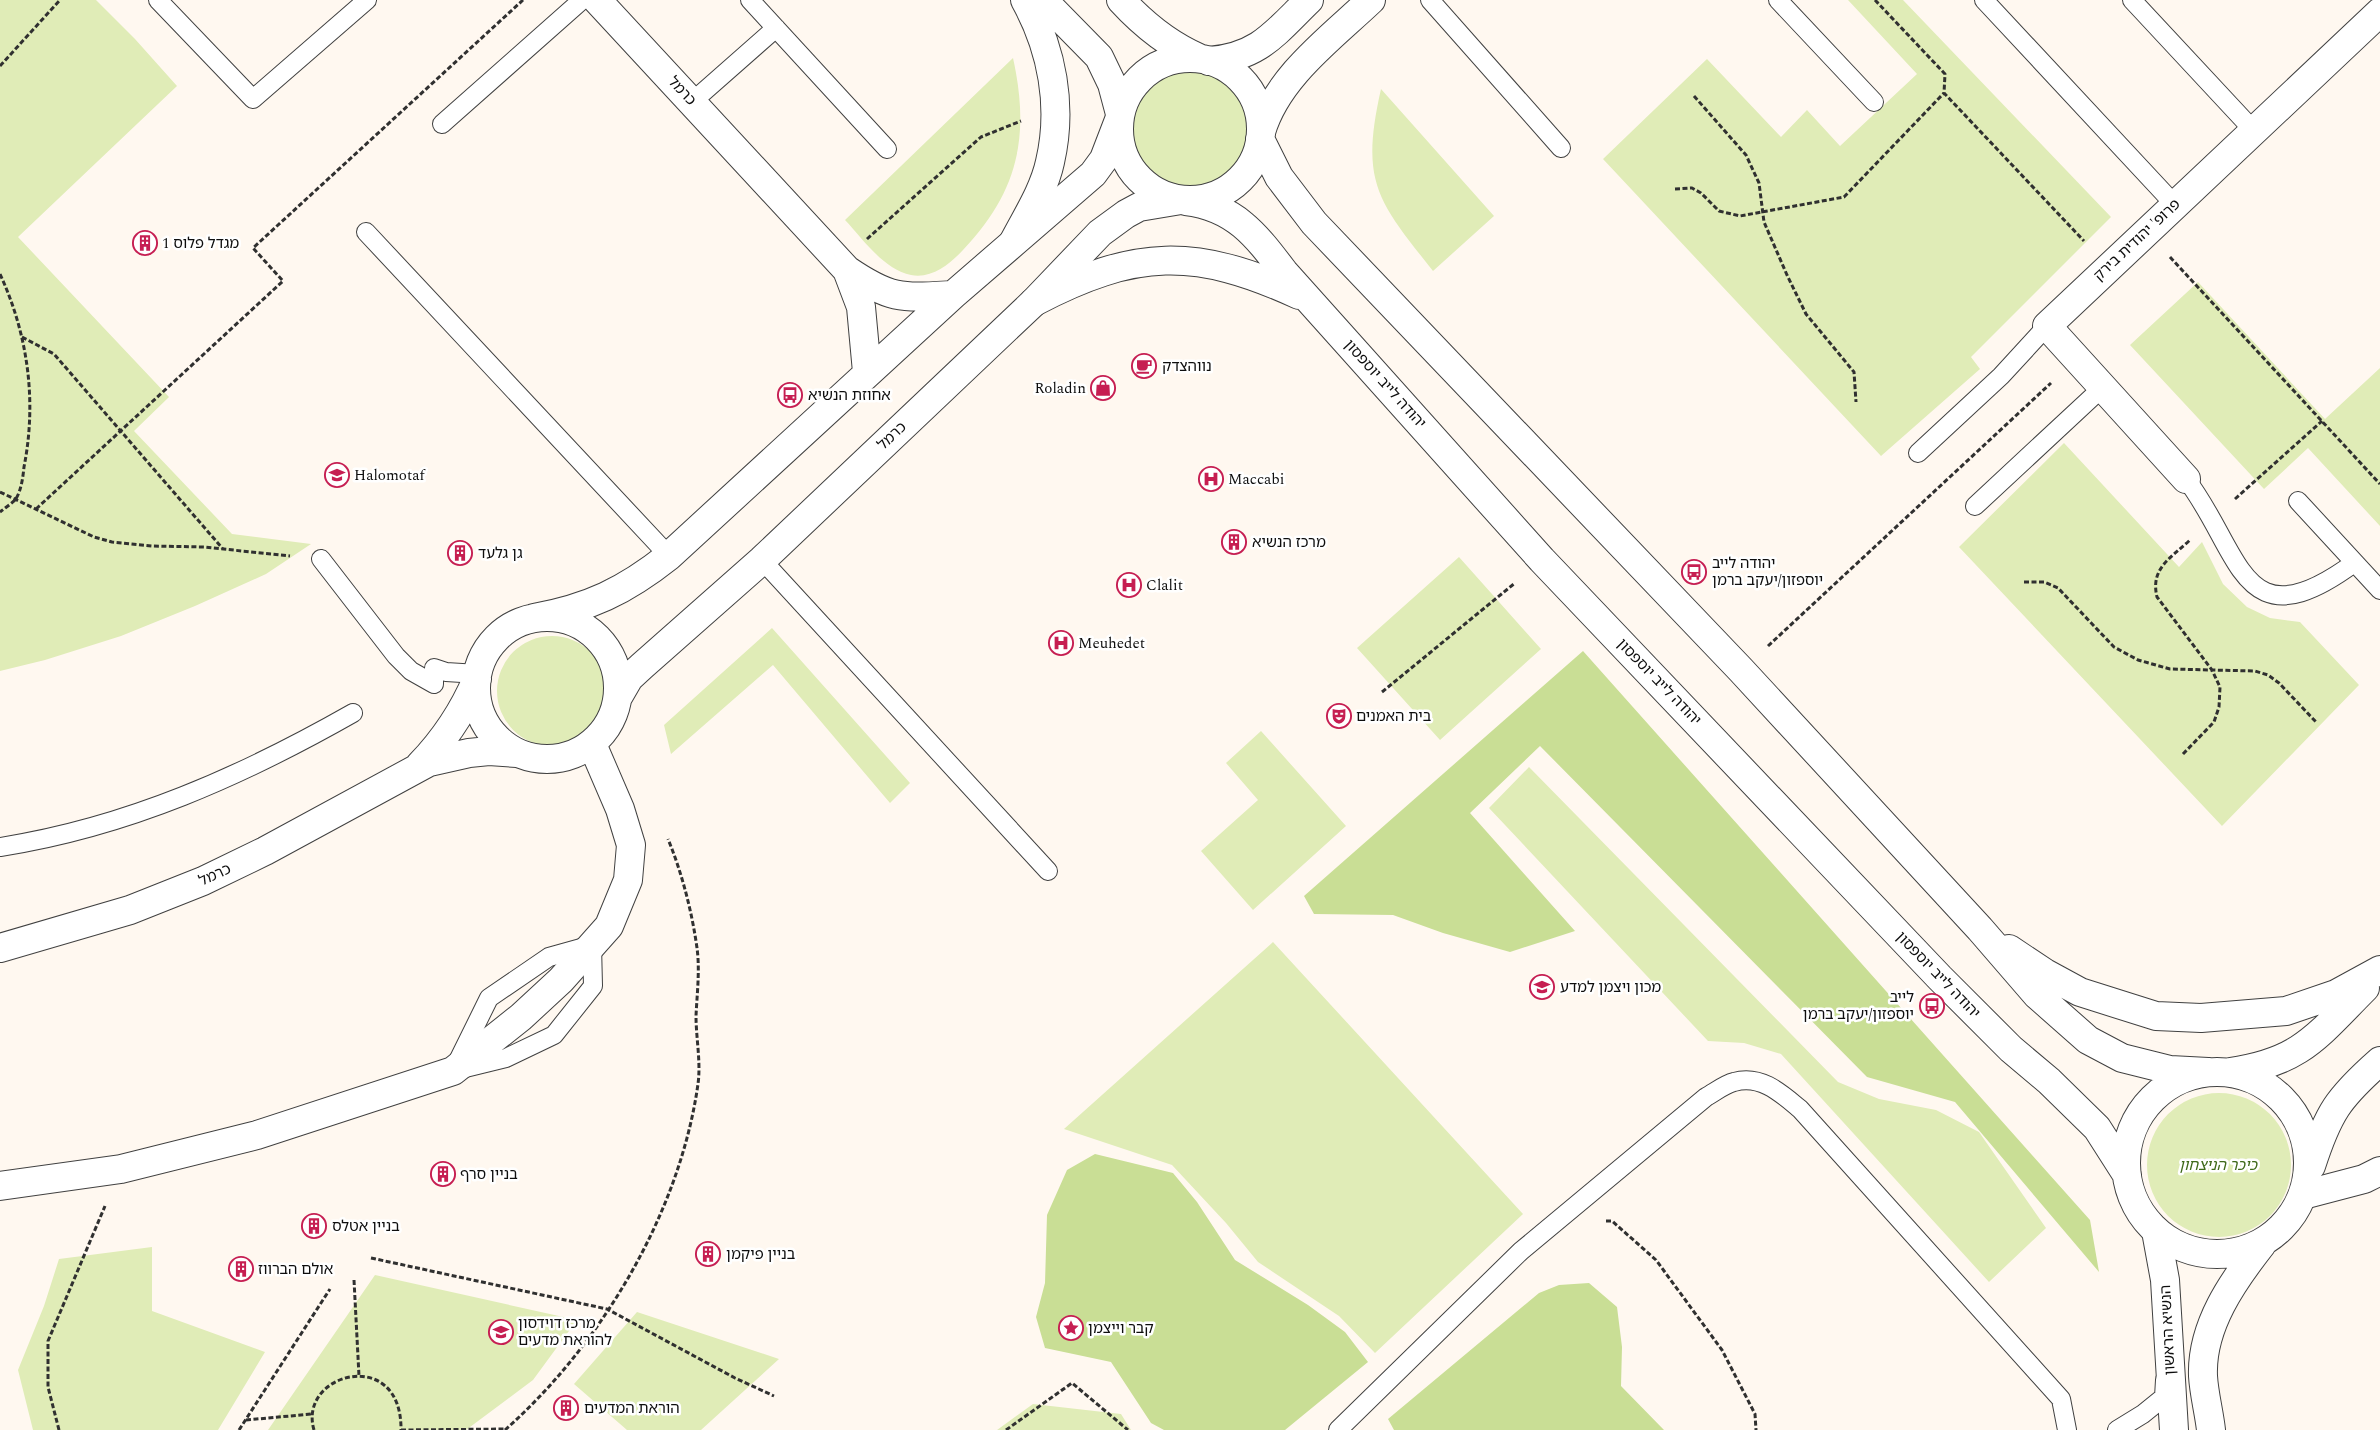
<svg xmlns="http://www.w3.org/2000/svg" width="2380" height="1430" font-family="Spectral,'Noto Sans Hebrew',serif">
<style>
.green{fill:#e0ecb7}
.forest{fill:#c9de95}
.lines{fill:none;stroke-linecap:round;stroke-linejoin:round}
.service-casing{stroke:#414141;stroke-width:20}
.minor-casing{stroke:#414141;stroke-width:30}
.tertiary-casing{stroke:#414141;stroke-width:30}
.path{stroke:#303030;stroke-width:3;stroke-dasharray:5 2.5;stroke-linecap:butt}
.service{stroke:#fff;stroke-width:18}
.minor{stroke:#fff;stroke-width:28}
.tertiary{stroke:#fff;stroke-width:28}
.labels{text-anchor:middle;dominant-baseline:central;stroke-width:5;stroke-linejoin:round;paint-order:stroke}
.street-label{font-size:15px;fill:#0e0e0e;stroke:#fff}
.poi-label{font-size:15px;fill:#0e0e0e;stroke:#fff;text-anchor:start}
.park-label{font-size:15px;font-style:italic;fill:#406a1b;stroke:#fff}
</style>
<rect width="100%" height="100%" fill="#fff8f0"/>
<!-- green -->
<path class="green" d="M0,0H96L135,39L177,86L18,237L169,397L134,431L232,534L311,544L266,574L195,606L121,636L45,660L0,671Z
M1848,0H1903L2111,217L1971,357L1980,369L1881,456L1603,159L1707,59L1781,137L1807,110L1840,146L1917,74Z
M1013,58C1030,135 1019,191 963,250C950,264 932,279 911,275C883,269 863,239 845,220Z
M1125 129a66 66 0 1 1 132 0a66 66 0 1 1-132 0Z
M1381,89L1494,216L1433,271C1377,200 1360,182 1381,89Z
M2198,282L2325,419L2380,368V526L2308,448L2264,489L2130,345Z
M2064,443L2179,567L2202,542L2223,584L2247,607L2270,618L2300,622L2359,685L2222,826L1959,547Z
M1459,557L1541,649L1440,740L1357,648Z
M772,628L910,783L890,803L773,665L671,754L664,725Z
M497 691a55 55 0 1 1 110 0a55 55 0 1 1-110 0Z
M1261,731L1346,826L1253,910L1201,851L1258,800L1226,763Z
M1529,767L1838,1082L1879,1099L1936,1110L1979,1132L2046,1228L1989,1282L1781,1054L1744,1043L1708,1041L1489,808Z
M1273,942L1523,1214L1375,1353L1339,1316L1258,1262L1226,1223L1172,1165L1064,1129Z
M2147 1165a72 72 0 1 1 144 0a72 72 0 1 1-144 0Z
M152,1247V1311L265,1352L218,1430H33L18,1370L44,1306L59,1259Z
M375,1275L577,1320L533,1380L466,1430H268Z
M637,1312L779,1359L701,1430H627L574,1384Z
M1033,1404L1121,1414L1131,1430H997Z"/>
<!-- forest -->
<path class="forest" d="M1583,651L2090,1220L2099,1272L1955,1102L1867,1077L1540,746L1470,813L1575,931L1510,952L1443,933L1393,915L1314,914L1304,896Z
M1095,1154L1173,1173L1197,1202L1235,1260L1308,1305L1345,1332L1368,1362L1285,1430H1164L1151,1423L1111,1362L1045,1348L1036,1317L1045,1283L1047,1215L1067,1170Z
M1589,1283L1617,1307L1622,1347L1621,1386L1664,1430H1394L1388,1419L1539,1293L1559,1285Z"/>
<g class="lines">
<defs>
<path id="service" d="M158,0L253,99L367,0
M750,0L887,149
M1430,0L1561,148
M1778,0L1874,102
M1984,0L2175,205
M2132,0L2254,131
M692,102L776,28
M442,124L582,0
M366,232L669,556
M1918,453L2001,376L2047,326
M2186,479C2242,552 2241,646 2354,563
M2298,501L2380,590
M1975,506L2103,387
M321,559L396,656L411,671L434,684V668L446,672L478,674
M762,560L1048,871
M0,847C128,827 242,776 353,713
M592,945L593,986L554,1035L506,1058L453,1071L489,998L549,957Z
M1338,1430L1521,1251L1706,1097C1715,1092 1725,1084 1734,1082C1761,1074 1782,1094 1800,1109L2061,1399L2067,1430
M2117,1430L2143,1414L2164,1397L2165,1380"/>
<path id="minor" d="M597,0L847,270L861,307L867,372
M1209,61C1259,57 1275,33 1309,0
M1261,132C1277,77 1331,38 1371,0
M847,270C891,300 902,298 953,295
M2186,479L2047,326L2380,12
M476 688a71 71 0 1 1 142 0a71 71 0 1 1-142 0Z
M534,618C589,608 625,591 669,556L953,295L1093,174L1104,159L1119,120
M618,697L629,678L642,666L762,560L1034,302L1100,233L1126,214L1139,207L1181,200
M420,765C445,739 463,712 477,679
M0,948L130,910L203,881L265,851L429,762L469,753L489,751L517,753
M0,1186L121,1169L257,1135L453,1071L521,1017L561,980L609,926L628,880L631,845L620,809L592,744
M2303,1195L2364,1179L2380,1171"/>
<path id="tertiary" d="M1043,0L1099,57L1112,84L1120,114
M1121,0C1143,24 1169,45 1199,58
M1119 129a71 71 0 1 1 142 0a71 71 0 1 1-142 0Z
M1260,139L1279,177L1314,223L1741,670L1980,929L2037,995L2088,1040L2122,1058L2170,1070L2208,1072
M1186,201C1235,207 1256,235 1284,272L1542,560L1940,978L2011,1049L2049,1081L2097,1128L2127,1175
M1014,241C1027,216 1044,190 1050,162C1063,106 1052,49 1025,0
M1034,302C1135,249 1195,247 1299,295
M2009,949L2045,973L2080,992L2156,1016L2201,1018L2286,1011L2336,994L2380,970
M2126 1163a91 91 0 1 1 182 0a91 91 0 1 1-182 0Z
M2230,1072C2301,1062 2317,1036 2365,988
M2311,1166C2328,1113 2338,1098 2380,1061
M2156,1231L2165,1280L2174,1430
M2211,1430C2209,1412 2204,1394 2203,1376C2201,1326 2233,1281 2262,1244"/>
</defs>
<!-- service casing -->
<use href="#service" class="service-casing"/>
<!-- minor casing -->
<use href="#minor" class="minor-casing"/>
<!-- tertiary casing -->
<use href="#tertiary" class="tertiary-casing"/>
<!-- path -->
<path class="path" d="M1875,0L1945,74L1944,93L2084,241
M0,66L60,0
M1694,96L1746,155L1759,183L1764,222L1787,275L1806,314L1854,372L1856,402
M1675,189L1692,188L1701,193L1719,211L1740,216L1844,197L1944,93
M867,239L981,137L1021,121
M2170,257L2380,484
M0,274C28,335 37,401 24,467C23,477 21,492 15,500C11,504 5,508 0,512
M22,337L54,354L223,549
M0,492L94,537L112,542L152,546L204,547L290,556
M2235,499L2322,421
M36,509L283,281L253,248L523,0
M2024,582H2044L2058,588L2114,647L2138,660L2170,669L2255,671L2268,675L2279,683L2317,723
M1768,646L2051,383
M1382,692L1515,583
M2183,754L2214,722L2219,707L2220,687L2212,670L2157,597C2150,568 2171,558 2190,540
M1606,1221H1612L1656,1260L1722,1350L1755,1414L1756,1430
M371,1258L607,1309L735,1378L774,1396
M354,1280L359,1376
M246,1420L312,1414
M59,1430L48,1387V1341L105,1206
M239,1430L330,1289
M314,1430C297,1373 402,1345 401,1430
M401,1430L506,1429
M505,1430C602,1344 680,1212 698,1084C701,1062 696,1038 696,1016C697,994 700,970 697,948C692,912 682,873 668,839
M1006,1430L1072,1383L1128,1430"/>
<!-- service -->
<use href="#service" class="service"/>
<!-- minor -->
<use href="#minor" class="minor"/>
<!-- tertiary -->
<use href="#tertiary" class="tertiary"/>
</g>
<!-- icons -->
<defs>
<symbol id="building-ring" viewBox="-11 -11 22 22"><circle r="9.5" fill="#fff" stroke="#c61e52" stroke-width="1.5"/><path d="M-4-6H4V6H1V3H-1V6H-4ZM-2.5-4.3h1.7v1.8h-1.7ZM.8-4.3h1.7v1.8H.8ZM-2.5-1h1.7V.8h-1.7ZM.8-1h1.7V.8H.8Z" fill="#c61e52"/></symbol>
<symbol id="cafe-ring" viewBox="-11 -11 22 22"><circle r="9.5" fill="#fff" stroke="#c61e52" stroke-width="1.5"/><path d="M-5.5-4.5H6V0H3Q3 3.5 0 3.5H-2.5Q-5.5 3.5-5.5 0ZM3-3.2v2h1.7v-2ZM-6 4.5H4V6H-6Z" fill="#c61e52"/></symbol>
<symbol id="shop-ring" viewBox="-11 -11 22 22"><circle r="9.5" fill="#fff" stroke="#c61e52" stroke-width="1.5"/><path d="M-5-2.5h2.3a2.7 3.5 0 0 1 5.4 0H5L5.5 6h-11ZM-1.5-2.5h3a1.5 2.3 0 0 0-3 0Z" fill="#c61e52"/></symbol>
<symbol id="bus-ring" viewBox="-11 -11 22 22"><circle r="9.5" fill="#fff" stroke="#c61e52" stroke-width="1.5"/><path d="M-5-6H5V4H4V6H2V4H-2V6H-4V4H-5ZM-3.5-4V0h7V-4ZM-3.5 1.2v1.5H-2V1.2ZM2 1.2v1.5H3.5V1.2Z" fill="#c61e52"/></symbol>
<symbol id="school-ring" viewBox="-11 -11 22 22"><circle r="9.5" fill="#fff" stroke="#c61e52" stroke-width="1.5"/><path d="M0-5L7-2L0 1L-7-2ZM-4 1L0 2.5L4 1V4Q0 6-4 4Z" fill="#c61e52"/></symbol>
<symbol id="hospital-ring" viewBox="-11 -11 22 22"><circle r="9.5" fill="#fff" stroke="#c61e52" stroke-width="1.5"/><path d="M-5-5h3v3.5h4V-5h3V5h-3V1.5h-4V5h-3Z" fill="#c61e52"/></symbol>
<symbol id="theatre-ring" viewBox="-11 -11 22 22"><circle r="9.5" fill="#fff" stroke="#c61e52" stroke-width="1.5"/><path d="M-5-5.5Q0-4 5-5.5V0Q5 5 0 6Q-5 5-5 0ZM-3.3-2.5H-1v1.5H-3.3ZM1-2.5H3.3v1.5H1ZM-2.8 1Q0 5.5 2.8 1Z" fill="#c61e52"/></symbol>
<symbol id="university-ring" viewBox="-11 -11 22 22"><circle r="9.5" fill="#fff" stroke="#c61e52" stroke-width="1.5"/><path d="M0-5L7-2L0 1L-7-2ZM-4 1L0 2.5L4 1V4Q0 6-4 4Z" fill="#c61e52"/></symbol>
<symbol id="sight-ring" viewBox="-11 -11 22 22"><circle r="9.5" fill="#fff" stroke="#c61e52" stroke-width="1.5"/><path d="M0-6L1.8-2.2L6-1.7L2.9 1.2L3.7 5.4L0 3.3L-3.7 5.4L-2.9 1.2L-6-1.7L-1.8-2.2Z" fill="#c61e52"/></symbol>
</defs>
<g fill-rule="evenodd">
<use href="#building-ring" x="131" y="229" width="28" height="28"/>
<use href="#cafe-ring" x="1130" y="352" width="28" height="28"/>
<use href="#shop-ring" x="1089" y="374" width="28" height="28"/>
<use href="#bus-ring" x="776" y="381" width="28" height="28"/>
<use href="#school-ring" x="323" y="461" width="28" height="28"/>
<use href="#hospital-ring" x="1197" y="465" width="28" height="28"/>
<use href="#building-ring" x="1220" y="528" width="28" height="28"/>
<use href="#building-ring" x="446" y="539" width="28" height="28"/>
<use href="#bus-ring" x="1680" y="558" width="28" height="28"/>
<use href="#hospital-ring" x="1115" y="571" width="28" height="28"/>
<use href="#hospital-ring" x="1047" y="629" width="28" height="28"/>
<use href="#theatre-ring" x="1325" y="702" width="28" height="28"/>
<use href="#university-ring" x="1528" y="973" width="28" height="28"/>
<use href="#bus-ring" x="1918" y="992" width="28" height="28"/>
<use href="#building-ring" x="429" y="1160" width="28" height="28"/>
<use href="#building-ring" x="300" y="1212" width="28" height="28"/>
<use href="#building-ring" x="694" y="1240" width="28" height="28"/>
<use href="#building-ring" x="227" y="1255" width="28" height="28"/>
<use href="#sight-ring" x="1057" y="1314" width="28" height="28"/>
<use href="#school-ring" x="487" y="1318" width="28" height="28"/>
<use href="#building-ring" x="552" y="1394" width="28" height="28"/>
</g>
<g class="labels">
<!-- street labels -->
<g class="street-label">
<text transform="translate(682 91) rotate(47)">כרמל</text>
<text transform="translate(2137 240) rotate(-43)">פרופ' יהודית בירק</text>
<text transform="translate(1385 384) rotate(48)">יהודה לייב יוספסון</text>
<text transform="translate(892 436) rotate(-43)">כרמל</text>
<text transform="translate(1659 682) rotate(46)">יהודה לייב יוספסון</text>
<text transform="translate(215 875) rotate(-25)">כרמל</text>
<text transform="translate(1938 975) rotate(46)">יהודה לייב יוספסון</text>
<text transform="translate(2168 1330) rotate(-93)">הנשיא הראשון</text>
</g>
<!-- poi labels -->
<g class="poi-label">
<text x="162" y="243">מגדל פלוס 1</text>
<text x="1162" y="366">נווהצדק</text>
<text x="1086" y="388" text-anchor="end">Roladin</text>
<text x="808" y="395">אחוזת הנשיא</text>
<text x="354" y="475">Halomotaf</text>
<text x="1228" y="479">Maccabi</text>
<text x="1252" y="542">מרכז הנשיא</text>
<text x="478" y="553">גן גלעד</text>
<text x="1712" y="563">יהודה לייב<tspan x="1712" dy="17">יוספזון/יעקב ברמן</tspan></text>
<text x="1146" y="585">Clalit</text>
<text x="1078" y="643">Meuhedet</text>
<text x="1356" y="716">בית האמנים</text>
<text x="1560" y="987">מכון ויצמן למדע</text>
<text x="1914" y="997" text-anchor="end">לייב<tspan x="1914" dy="17">יוספזון/יעקב ברמן</tspan></text>
<text x="460" y="1174">בניין סרף</text>
<text x="332" y="1226">בניין אטלס</text>
<text x="726" y="1254">בניין פיקמן</text>
<text x="258" y="1269">אולם הברווז</text>
<text x="518" y="1323">מרכז דוידסון<tspan x="518" dy="17">להוראת מדעים</tspan></text>
<text x="1088" y="1328">קבר וייצמן</text>
<text x="584" y="1408">הוראת המדעים</text>
</g>
<!-- park labels -->
<g class="park-label">
<text x="2218" y="1165">כיכר הניצחון</text>
</g>
</g>
</svg>
